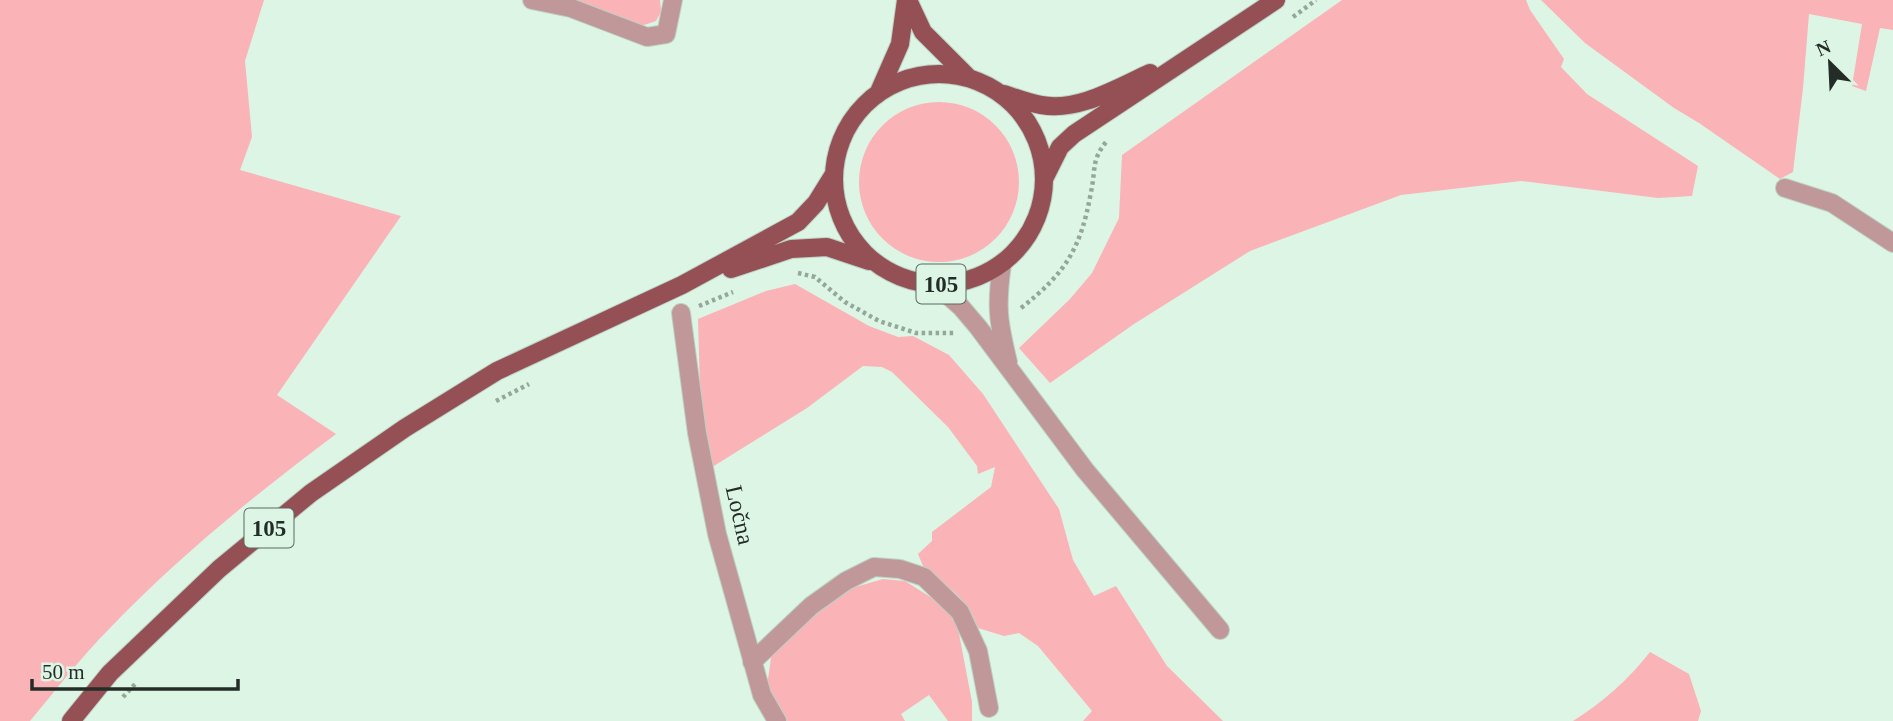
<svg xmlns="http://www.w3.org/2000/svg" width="1893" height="721" font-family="'Times New Roman',serif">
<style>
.green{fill:#fab3b6}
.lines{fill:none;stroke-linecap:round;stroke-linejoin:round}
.minor-casing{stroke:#bcd1c3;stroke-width:20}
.major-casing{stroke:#bcd1c3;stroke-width:20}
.path{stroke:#95a79b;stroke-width:4.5;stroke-dasharray:3.5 3.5;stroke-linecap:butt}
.minor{stroke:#c09899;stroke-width:18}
.major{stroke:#945055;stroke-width:18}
.labels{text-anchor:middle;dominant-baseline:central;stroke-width:7;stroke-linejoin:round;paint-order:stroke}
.shield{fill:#ddf5e5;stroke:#5b6860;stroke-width:2}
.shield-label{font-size:23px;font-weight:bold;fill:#232c27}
.street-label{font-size:24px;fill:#232c27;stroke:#ddf5e5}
</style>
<rect width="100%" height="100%" fill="#ddf5e5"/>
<!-- green -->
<path class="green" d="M0,0H264L245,61L252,137L240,170L401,216L277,395L336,434C256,494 179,556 110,628C81,657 56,690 30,721H0Z
M569,0H660L661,12L656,21L638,27Z
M1342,0H1526L1530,10L1564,59L1561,67L1587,94L1698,166L1692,196L1658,198L1521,181L1401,195L1250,251L1134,324L1050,383L1019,348L1070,299L1092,273L1119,218L1122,155Z
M1541,0H1893V30L1880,28L1866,91L1852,86L1862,24L1809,14L1803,88L1793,172L1780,179L1699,123L1674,108L1585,43Z
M859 182a80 80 0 1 1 160 0a80 80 0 1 1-160 0Z
M795,284L869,326L898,337L913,336L949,355L983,394L1059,509L1073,560L1094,596L1116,586L1167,666L1223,721H1083L1092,711L1038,646L1019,633L1004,636L978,628C969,603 949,584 926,573L918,554L932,541V532L991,487L995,467L978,474L977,466L948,427L892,372L882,367L863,366L807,408L709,469L701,424L698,319L766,291Z
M883,579L905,581L943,605L956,618L972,702V721H948L929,695L901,714L905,721H785L767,686L772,651L824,605L852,588Z
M1650,652L1689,674L1701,711L1698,721H1573C1603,702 1628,680 1650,652Z"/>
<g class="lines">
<defs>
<path id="minor" d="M532,0L571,8L647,37L666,34L673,0
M1785,188L1832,203L1893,243
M1002,264C996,306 998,321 1008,362
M936,285L961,307L978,327L1085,470L1220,630
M681,313L697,433L717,534L762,695L777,721
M752,662L811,606L846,581L874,567L900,569L924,577L960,612L978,651L989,708"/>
<path id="major" d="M908,0L923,32L969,78
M834 179a105 105 0 1 1 210 0a105 105 0 1 1-210 0Z
M878,94L900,44L906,0
M1004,94C1016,98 1029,103 1041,105C1078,112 1117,88 1150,73
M1045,177L1060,147L1074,134L1276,0
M731,269L791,249L827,247L869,261
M71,721L110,673L219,569L311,493L405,428L497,371L682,285L798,222L816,203L834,174"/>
</defs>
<!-- minor casing -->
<use href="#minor" class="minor-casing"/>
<!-- major casing -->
<use href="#major" class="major-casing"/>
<!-- path -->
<path class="path" d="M1293,17L1316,0
M798,273L815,277L845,302L879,321L916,333H955
M699,306L733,292
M1021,308C1066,273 1081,248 1091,192C1096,169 1091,161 1106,142
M496,401L529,384
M123,697L136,683"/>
<!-- minor -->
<use href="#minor" class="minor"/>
<!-- major -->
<use href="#major" class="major"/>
</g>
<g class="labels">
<!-- shield labels -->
<g class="shield">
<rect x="916.5" y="264.5" width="49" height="39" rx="5"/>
<rect x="244.5" y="508.5" width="49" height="39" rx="5"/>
</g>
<g class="shield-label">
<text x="941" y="284">105</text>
<text x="269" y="528">105</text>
</g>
<!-- street labels -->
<g class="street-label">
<text transform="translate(740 515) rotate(77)">Ločna</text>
</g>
</g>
<!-- north arrow -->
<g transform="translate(1830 63) rotate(336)" stroke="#ddf5e5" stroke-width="5" paint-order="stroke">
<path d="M0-5L12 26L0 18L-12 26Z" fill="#232c27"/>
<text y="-10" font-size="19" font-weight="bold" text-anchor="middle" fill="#232c27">N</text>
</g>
<!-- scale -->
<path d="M32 679v10h206v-10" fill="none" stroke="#232c27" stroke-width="3.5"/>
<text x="42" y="679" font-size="21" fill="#232c27" stroke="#ddf5e5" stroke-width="5" paint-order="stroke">50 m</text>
</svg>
